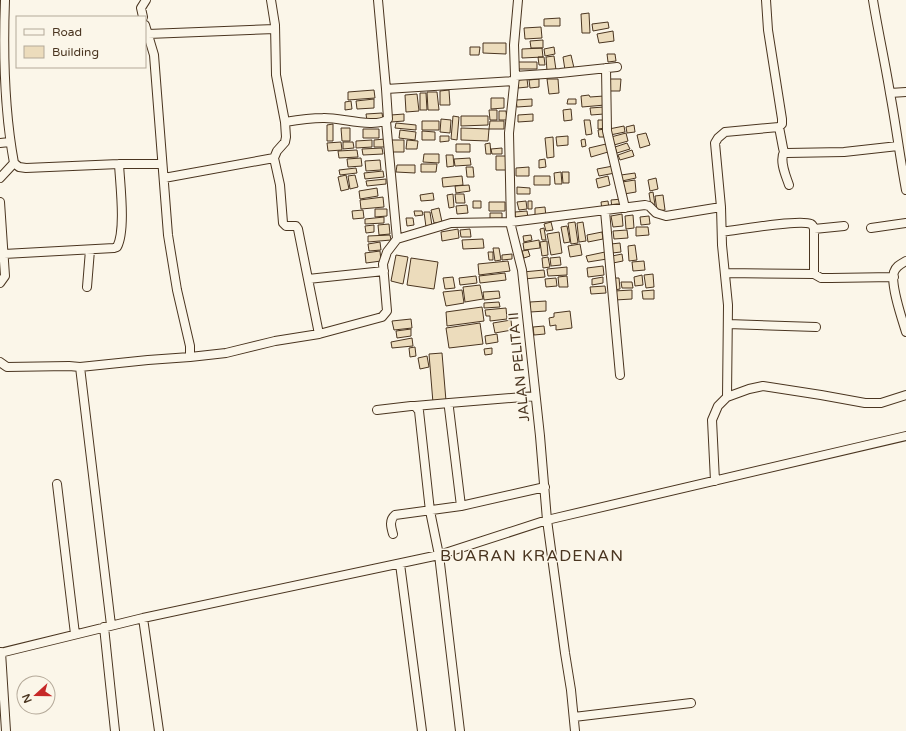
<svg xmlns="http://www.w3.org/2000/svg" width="906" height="731" font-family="'Varela Round',sans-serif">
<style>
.building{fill:#ecdcbc;stroke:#4a3520}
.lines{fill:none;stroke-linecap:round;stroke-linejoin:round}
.minor-casing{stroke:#4a3520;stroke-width:10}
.minor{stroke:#fbf6e9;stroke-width:8}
.labels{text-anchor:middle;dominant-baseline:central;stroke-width:3;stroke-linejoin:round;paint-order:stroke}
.street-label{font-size:14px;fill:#4a3520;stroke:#fbf6e9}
.quarter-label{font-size:16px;letter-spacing:1px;fill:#4a3520;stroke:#fbf6e9}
</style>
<rect width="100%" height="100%" fill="#fbf6e9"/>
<!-- building -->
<path class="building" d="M589,13L590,33H582L581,14Z
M560,18V26H544V19Z
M608,22L609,28L593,31L592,24Z
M541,27L542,38L525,39L524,28Z
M613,31L614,41L599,43L597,34Z
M543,40V48H531L530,41Z
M483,43H506V54L483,53Z
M470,47H480L479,55H470Z
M554,47L555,54L545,56L544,49Z
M542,48L543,57L522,58V49Z
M607,54H615L616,61L608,62Z
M571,55L574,68L565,70L563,57Z
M554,56L556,70L547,71L546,57Z
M538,57H544L545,65H539Z
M517,62H537V69H518Z
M527,79L528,87L518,88V80Z
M539,79V87L530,88L529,80Z
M547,79H558L559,93L549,94Z
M610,79H621L620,91H609Z
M374,90L375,98L348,100V92Z
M449,90L450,105H440V91Z
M427,92H437L439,110H428Z
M420,93H426L427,110H420Z
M417,94L419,111L406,112L405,95Z
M589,95L590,97L604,96L605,105L582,107L581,96Z
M491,98H504V108L491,109Z
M374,99V108L357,109L356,101Z
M532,99V106L517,107L516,100Z
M568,99H576V104H567Z
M351,101L352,109L345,110V102Z
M604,107V114L591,115L590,108Z
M571,109L572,120L564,121L563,110Z
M489,110H497V120H490Z
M499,111H506L507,120H499Z
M382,113L383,119L367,121L366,114Z
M404,114V121L391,122V115Z
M533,114V121L518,122V115Z
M453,116L459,117L457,140L451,139Z
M461,116H488V125L461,126Z
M441,119L451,120L450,133L440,132Z
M584,120H590L592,134L586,135Z
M598,120H605V128L598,129Z
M422,121H439V130H422Z
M490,121H504V129H489Z
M396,123L416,125V130L395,128Z
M333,124V141H327V125Z
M634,125L635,132L627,133L626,127Z
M624,126L625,132L610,135L609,129Z
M341,128H350V141H342Z
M461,128L489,129L488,141L461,140Z
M363,129H379V138H363Z
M605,129L606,137H599L598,130Z
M400,130L416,132L415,140L399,138Z
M422,131L435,132V140H422Z
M626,133L628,141L614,145L611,137Z
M646,133L650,145L640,148L637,135Z
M440,136H449V141L440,142Z
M568,136V145L557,146L556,137Z
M553,137L554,157L547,158L545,138Z
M385,139V147H374V140Z
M585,139L586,146L582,147L581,140Z
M372,140V147L356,148V141Z
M391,140H404V152H392Z
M407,140L418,141L417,149H406Z
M341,142L342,150L328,151L327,143Z
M343,142H353L354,148L343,149Z
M490,143L491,154H486L485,144Z
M627,143L630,149L617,153L615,147Z
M456,144H470V152H456Z
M606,144L608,152L591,157L589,148Z
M382,148L383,154L363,155L362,149Z
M502,148V154H492L491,149Z
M357,150L358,157L339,158L338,151Z
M632,150L634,156L620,160L618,155Z
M424,154H439V163L423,162Z
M446,155H453L454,166L447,167Z
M496,156H508V170H496Z
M361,158L362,166L348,167L347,159Z
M470,158L471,165L455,166L454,159Z
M545,159L546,167L539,168V160Z
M380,160L381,170L366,171L365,161Z
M421,164H437L436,172H421Z
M397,165H415V173L396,172Z
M613,166L615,173L599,176L597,169Z
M466,167H473L474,177H467Z
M529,167V176H516V168Z
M356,168L357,173L340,175L339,170Z
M383,171L384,177L365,179L364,173Z
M561,172L562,184H555L554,173Z
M562,172H569V183H563Z
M635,173L636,178L622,181L621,175Z
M346,175L349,189L341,191L338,177Z
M355,175L358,187L350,189L348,176Z
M462,176L463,185L443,187L442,178Z
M534,176H550V185H534Z
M608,176L610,185L598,188L596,179Z
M656,178L658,189L650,191L648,180Z
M386,179V184L367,186L366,181Z
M635,180L636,192L624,194L622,182Z
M469,185L470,191L456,193L455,186Z
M517,187L530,188V194H517Z
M377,188L378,196L360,199L359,191Z
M653,192L655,205L651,206L649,193Z
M433,193L434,200L421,201L420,195Z
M453,194L454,207L449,208L447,195Z
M455,194H464L465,203H456Z
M663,195L665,210L657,211L655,196Z
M383,197L384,207L361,209L360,200Z
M622,199L623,207L612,208L611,200Z
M473,201H481V208H473Z
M526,201L527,209L519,210L517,202Z
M528,201H532V209H528Z
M608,201L609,209L602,210L601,202Z
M489,202H505V211H489Z
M467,205L468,213L457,214L456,206Z
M545,207L546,217H535V208Z
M439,208L442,222L434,223L431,210Z
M375,209H387V216L375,217Z
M363,210L364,218L353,219L352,211Z
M414,211H422L423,215L415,216Z
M527,211L528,218L515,219V212Z
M424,212H430L432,226L426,227Z
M490,213H502V221H490Z
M622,214L623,226L613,227L611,216Z
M633,215L634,228L626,229L625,216Z
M649,216L650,224L641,225L640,217Z
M384,217V223L365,224V219Z
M406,218H413L414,225L407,226Z
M551,222L553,230L546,231L544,224Z
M575,222L578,243L571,244L568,223Z
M583,222L586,241L579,242L577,223Z
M389,224L390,234L379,235L378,225Z
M374,225V232L366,233L365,226Z
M567,226L570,242L564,243L561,227Z
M636,227H648L649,235L636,236Z
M544,228L546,240H542L540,229Z
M458,229L459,238L442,241L441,232Z
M470,229L471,237H461L460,230Z
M627,230L628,238L614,239L613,231Z
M559,232L562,253L551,255L547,234Z
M602,232L603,239L588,242L587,235Z
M390,235L391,240L368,242V236Z
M531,235L532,240L524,242L523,236Z
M483,239L484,248L463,249L462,240Z
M539,240L540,248L524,250L523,243Z
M547,241L548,255L542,256L540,242Z
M380,242L381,250L369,251L368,244Z
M620,243L621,252L612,253L611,244Z
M580,244L582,255L570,257L568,246Z
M635,245L637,260L629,261L628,246Z
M493,248H499L501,260L495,261Z
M528,250L530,256L524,258L522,251Z
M380,251L381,261L366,263L365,253Z
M488,252H493V260H489Z
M605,252L607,259L588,262L586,256Z
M512,254V259L502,260V255Z
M622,254L623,261L613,263L612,256Z
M396,255L408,257L403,284L391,281Z
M548,257L550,267L543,268L542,258Z
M560,257L561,265L551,266L550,258Z
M411,258L438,262L434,289L407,285Z
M508,261L510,271L479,275L478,264Z
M644,261L645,270L633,271L632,262Z
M603,266L604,275L588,277L587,268Z
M567,267V275L548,276L547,269Z
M544,270L545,277L524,279L523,272Z
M505,273L506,280L480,283L479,276Z
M653,274L654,287L646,288L644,275Z
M642,275L643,285L635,286L634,277Z
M476,276L477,283L460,285L459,278Z
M567,276L568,287H559L558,277Z
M453,277L455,288L445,289L443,278Z
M603,277V283L592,285V279Z
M556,278L557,286L546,287L545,279Z
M613,278H619L620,289L614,290Z
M621,282H632L633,288H622Z
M480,285L483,299L465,302L463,287Z
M605,286L606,293L591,294L590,287Z
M462,290L464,303L446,306L443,292Z
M632,290V299L615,300L614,291Z
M654,290V299H643L642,291Z
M499,291L500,298L484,300L483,292Z
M546,301V311L530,312V302Z
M499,302L500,307L484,308V303Z
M482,307L484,321L447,326L446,312Z
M506,308L507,319L490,321V316H486L485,310Z
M570,311L572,328L556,330V325L550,326L549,318L554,317V313Z
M411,319L412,328L394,330L392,321Z
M511,320L512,330L495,333L493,323Z
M480,323L483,344L449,348L446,328Z
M544,326L545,334L534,335L533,327Z
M411,329V336L397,338L396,331Z
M497,334L498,342L486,344L485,336Z
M412,338L413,346L392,348L391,342Z
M415,347L416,356L410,357L409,348Z
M492,348V354L485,355L484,349Z
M442,353L446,401L433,403L429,354Z
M427,356L429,367L420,369L418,358Z"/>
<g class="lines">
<defs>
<path id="minor" d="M378,0L386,89L514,81
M518,0L514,45L515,76L509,133L511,226L522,270L540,436L547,520L565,653L571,690L575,731
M873,0C878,31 885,62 890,93C896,125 900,158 906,190
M143,17L141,8L146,0
M145,25L154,55L168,235L177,290L190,346V357L226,353L275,341L319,334L382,317L387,311L383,264L387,252L397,239L451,223L511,222L645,205L649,206L656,213L666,216L721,207L715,143L718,138L725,132L779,127L782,124V119L768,30L766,0
M148,34L275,29
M606,68L607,131L625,208
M515,76L560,73L617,67
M890,93L906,92
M386,121L397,239
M285,122C297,120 310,118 323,118C339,117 376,129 388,119L386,89
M779,127L783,148L784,152L787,153L844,152L898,146
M0,143L10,142
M784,152C779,161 786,176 789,185
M274,158L280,185L283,223L286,226H296L298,229L319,334
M14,163L19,167L26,168L119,164H162
M0,178L14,163C4,109 3,54 5,0
M164,178L274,158L277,151L285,142L286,137L285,122L276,75L275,25L271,0
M0,202L5,276L0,283
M721,207L722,245L728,305L727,397
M605,211L620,375
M871,228L906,223
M814,229L844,226
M722,232C737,230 800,219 811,224C813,225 813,226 814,229V274L821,278H831L894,277
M4,254L114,248L117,247C126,230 120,184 119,164
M906,261C901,264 896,266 894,272C890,284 902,319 906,332
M725,273L814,274
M308,279L384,271
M87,287L90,250
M728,324L816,327
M0,362L7,367L69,366L80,367L111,625
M80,367L148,360L190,357
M535,396L449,403V408L461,506L545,487
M415,406L449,403
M377,410L411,406H415L419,411L430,511L439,555L460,731
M715,481L712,420L718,406L727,397L749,389L763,386L821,395L865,403H881L906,395
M57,484L75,634
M393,534C391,527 389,520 395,515L461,506
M400,564L422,731
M143,618L159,731
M104,627L115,731
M1,652L6,731
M0,653L143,618L439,555L547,520L906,436
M574,717L691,703"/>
</defs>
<!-- minor casing -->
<use href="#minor" class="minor-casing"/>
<!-- minor -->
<use href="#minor" class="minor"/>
</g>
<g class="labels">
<!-- street labels -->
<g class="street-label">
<text transform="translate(519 367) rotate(-96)">JALAN PELITA II</text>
</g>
<!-- quarter labels -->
<g class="quarter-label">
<text x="532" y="556">BUARAN KRADENAN</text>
</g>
</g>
<!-- legend -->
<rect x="16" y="16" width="130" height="52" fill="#fbf6e9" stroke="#b4a999"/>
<rect x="24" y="29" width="20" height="6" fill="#fbf6e9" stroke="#b4a999"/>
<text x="52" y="36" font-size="12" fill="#4a3520">Road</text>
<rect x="24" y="46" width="20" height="12" fill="#ecdcbc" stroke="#b4a999"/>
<text x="52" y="56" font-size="12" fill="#4a3520">Building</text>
<!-- north arrow -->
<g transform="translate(36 695) rotate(249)"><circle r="19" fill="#fbf6e9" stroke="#b4a999"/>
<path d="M0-3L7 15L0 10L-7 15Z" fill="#c62828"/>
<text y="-6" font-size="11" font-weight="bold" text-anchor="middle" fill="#4a3520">N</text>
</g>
</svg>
